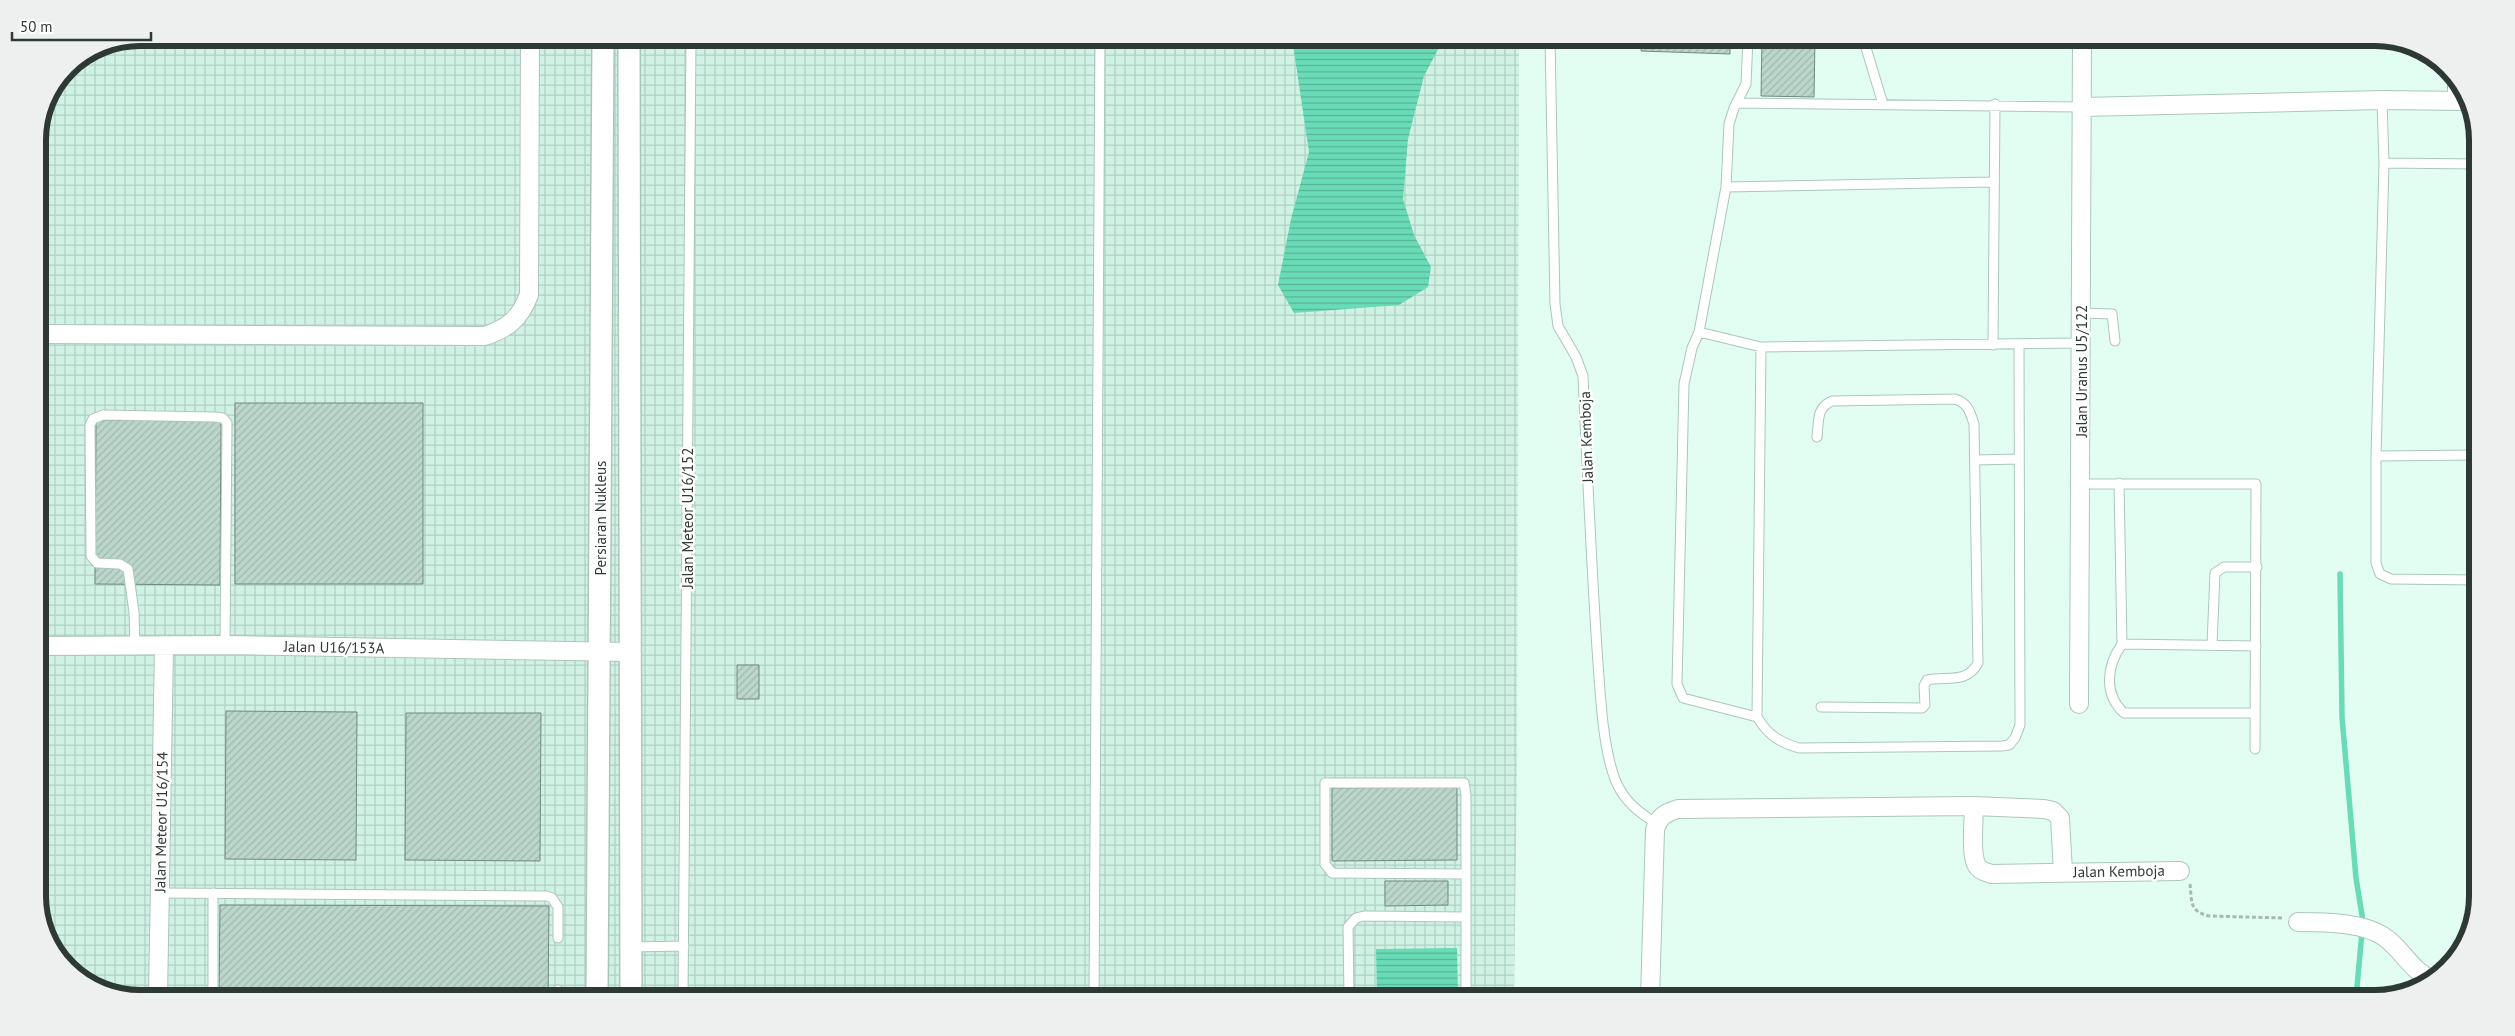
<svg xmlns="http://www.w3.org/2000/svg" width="2515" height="1036" font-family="'PT Sans',sans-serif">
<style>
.industrial{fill:url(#industrial-grid)}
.water{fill:url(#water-rules)}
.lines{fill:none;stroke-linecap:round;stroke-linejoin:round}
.stream{stroke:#69dbb6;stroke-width:5.5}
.building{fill:url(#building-hatch);stroke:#70897f}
.service-casing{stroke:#acc6bc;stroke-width:11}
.minor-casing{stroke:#acc6bc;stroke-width:20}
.tertiary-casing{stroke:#acc6bc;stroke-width:24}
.path{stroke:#a5bbb2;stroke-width:3;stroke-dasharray:4 2.5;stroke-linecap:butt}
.service{stroke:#fff;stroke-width:9}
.minor{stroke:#fff;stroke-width:18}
.tertiary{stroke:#fff;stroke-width:21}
.labels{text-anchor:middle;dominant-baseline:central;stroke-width:5;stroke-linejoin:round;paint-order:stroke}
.street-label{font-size:15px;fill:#2e3834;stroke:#fff}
.rim{fill:none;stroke:#2e3834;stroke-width:6}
</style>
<defs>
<pattern id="industrial-grid" width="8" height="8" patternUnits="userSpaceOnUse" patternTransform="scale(1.25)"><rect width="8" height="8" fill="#cff2e4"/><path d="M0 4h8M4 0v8" fill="none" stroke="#b2d0c4"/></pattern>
<pattern id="water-rules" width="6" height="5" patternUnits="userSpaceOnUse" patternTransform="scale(1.25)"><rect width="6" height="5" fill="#69dbb6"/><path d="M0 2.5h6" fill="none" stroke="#57b395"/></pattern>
<pattern id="building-hatch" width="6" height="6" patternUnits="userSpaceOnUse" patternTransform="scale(1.25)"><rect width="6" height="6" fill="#bbd6cb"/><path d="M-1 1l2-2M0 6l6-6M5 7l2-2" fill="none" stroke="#a1b8af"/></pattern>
</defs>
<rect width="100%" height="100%" fill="#e2fef3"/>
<!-- industrial -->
<path class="industrial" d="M141,38H1519L1517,778L1514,998H141L101,991L59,958L38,902V134L45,101L68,68L101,45Z"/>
<!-- water -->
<path class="water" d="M1292,38H1444L1424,76L1408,139L1403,199L1414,235L1431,267L1428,287L1399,305L1294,313L1278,285L1291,219L1309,152Z
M1457,948L1458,998H1377L1376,949Z"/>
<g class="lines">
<!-- stream -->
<path class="stream" d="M2340,574L2342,717L2356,878L2363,921L2356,998"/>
</g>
<!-- building -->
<path class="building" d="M1642,38H1730V54L1641,51Z
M1762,38H1815L1814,97L1761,96Z
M235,403H423V584H235Z
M96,420L221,421L220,585L95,584Z
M737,665H759V699H737Z
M226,711L357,712L356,860L225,859Z
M406,713H541L540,861L405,860Z
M1457,787V860L1332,861V788Z
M1385,881H1448V905L1385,906Z
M220,905L549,906L548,998H219Z"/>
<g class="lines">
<defs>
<path id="service" d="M1550,38L1555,304L1558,326L1576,357L1583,376C1587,467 1591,558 1597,649C1600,687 1602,751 1617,784C1626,803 1640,813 1657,824
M1863,38L1883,104
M2382,100L2384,163L2376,456V563L2380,574L2391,579L2477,580
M1736,103L2082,107
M2384,163L2477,164
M1726,187L1993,182
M2081,313L2112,314L2115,341
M1699,332L1726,187L1729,124L1734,108L1746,84L1748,38
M1993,345L1995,104
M1761,347L1757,717C1768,735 1779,742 1799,748L2002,746L2009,745L2015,738L2020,725L2019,344
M1817,437C1819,421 1816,408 1832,401L1955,399C1968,403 1970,412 1974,424L1978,663C1967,684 1947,676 1927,680L1924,686L1925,705L1922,708L1821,707
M2376,456L2477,455
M1975,460L2019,459
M2119,483L2122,644L2256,646
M2080,484H2256L2255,749
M2122,644C2107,665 2103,694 2124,713H2255
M2212,645L2215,573L2224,567H2257
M135,646L134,612L128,569L120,564L97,563L91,556L90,425L93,419L103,415L215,417L223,418L227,423L225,645
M1757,717L1683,698L1677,684L1684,384L1692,348L1699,332L1761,347L2081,343
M1466,874L1332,873L1325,864V783H1464L1466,795V998
M160,893L547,896L552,898L558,907V938
M630,947L684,946
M213,998V893
M557,998L558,990
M683,998L691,38
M1094,998L1100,38
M1349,998L1348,927L1356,918L1364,916L1465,917"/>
<path id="minor" d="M2457,81V101
M2082,107L2382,100L2466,101
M38,334L485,336C509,328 520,318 529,295L530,38
M38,646L225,645L631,652
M2079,704L2082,38
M1974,806C1974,821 1970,854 1977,866C1980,871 1986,872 1991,874L2180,871
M2298,922C2324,922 2366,922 2387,939C2404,952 2412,972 2433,980
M158,998L164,646
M1650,998L1655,830C1658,817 1665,813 1678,809L1974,806L2044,809L2053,811L2060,818L2063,872"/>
<path id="tertiary" d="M629,38L631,998
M597,998L603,38"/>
</defs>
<!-- service casing -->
<use href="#service" class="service-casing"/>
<!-- minor casing -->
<use href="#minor" class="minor-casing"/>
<!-- tertiary casing -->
<use href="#tertiary" class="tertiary-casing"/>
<!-- path -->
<path class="path" d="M2190,884C2192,902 2189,911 2209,916L2283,918"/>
<!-- service -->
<use href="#service" class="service"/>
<!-- minor -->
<use href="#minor" class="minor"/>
<!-- tertiary -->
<use href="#tertiary" class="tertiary"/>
</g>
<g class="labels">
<!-- street labels -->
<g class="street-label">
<text transform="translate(2081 371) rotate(-90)">Jalan Uranus U5/122</text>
<text transform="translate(1586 437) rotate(-92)">Jalan Kemboja</text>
<text transform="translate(600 518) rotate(-90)">Persiaran Nukleus</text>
<text transform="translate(687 518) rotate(-90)">Jalan Meteor U16/152</text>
<text transform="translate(334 647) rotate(1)">Jalan U16/153A</text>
<text transform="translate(161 822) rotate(-89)">Jalan Meteor U16/154</text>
<text transform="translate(2119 871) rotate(-1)">Jalan Kemboja</text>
</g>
</g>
<!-- crop -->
<path d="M0 0H2515V1036H0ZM140 46H2375A94 94 0 0 1 2469 140V896A94 94 0 0 1 2375 990H140A94 94 0 0 1 46 896V140A94 94 0 0 1 140 46Z" fill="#eeefef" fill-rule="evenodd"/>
<path class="rim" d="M140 46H2375A94 94 0 0 1 2469 140V896A94 94 0 0 1 2375 990H140A94 94 0 0 1 46 896V140A94 94 0 0 1 140 46Z"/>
<!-- scale -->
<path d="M12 32v8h139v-8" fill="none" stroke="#2e3834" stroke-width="2.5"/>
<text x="20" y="32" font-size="15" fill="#2e3834" stroke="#ffffff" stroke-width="4" paint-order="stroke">50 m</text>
</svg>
